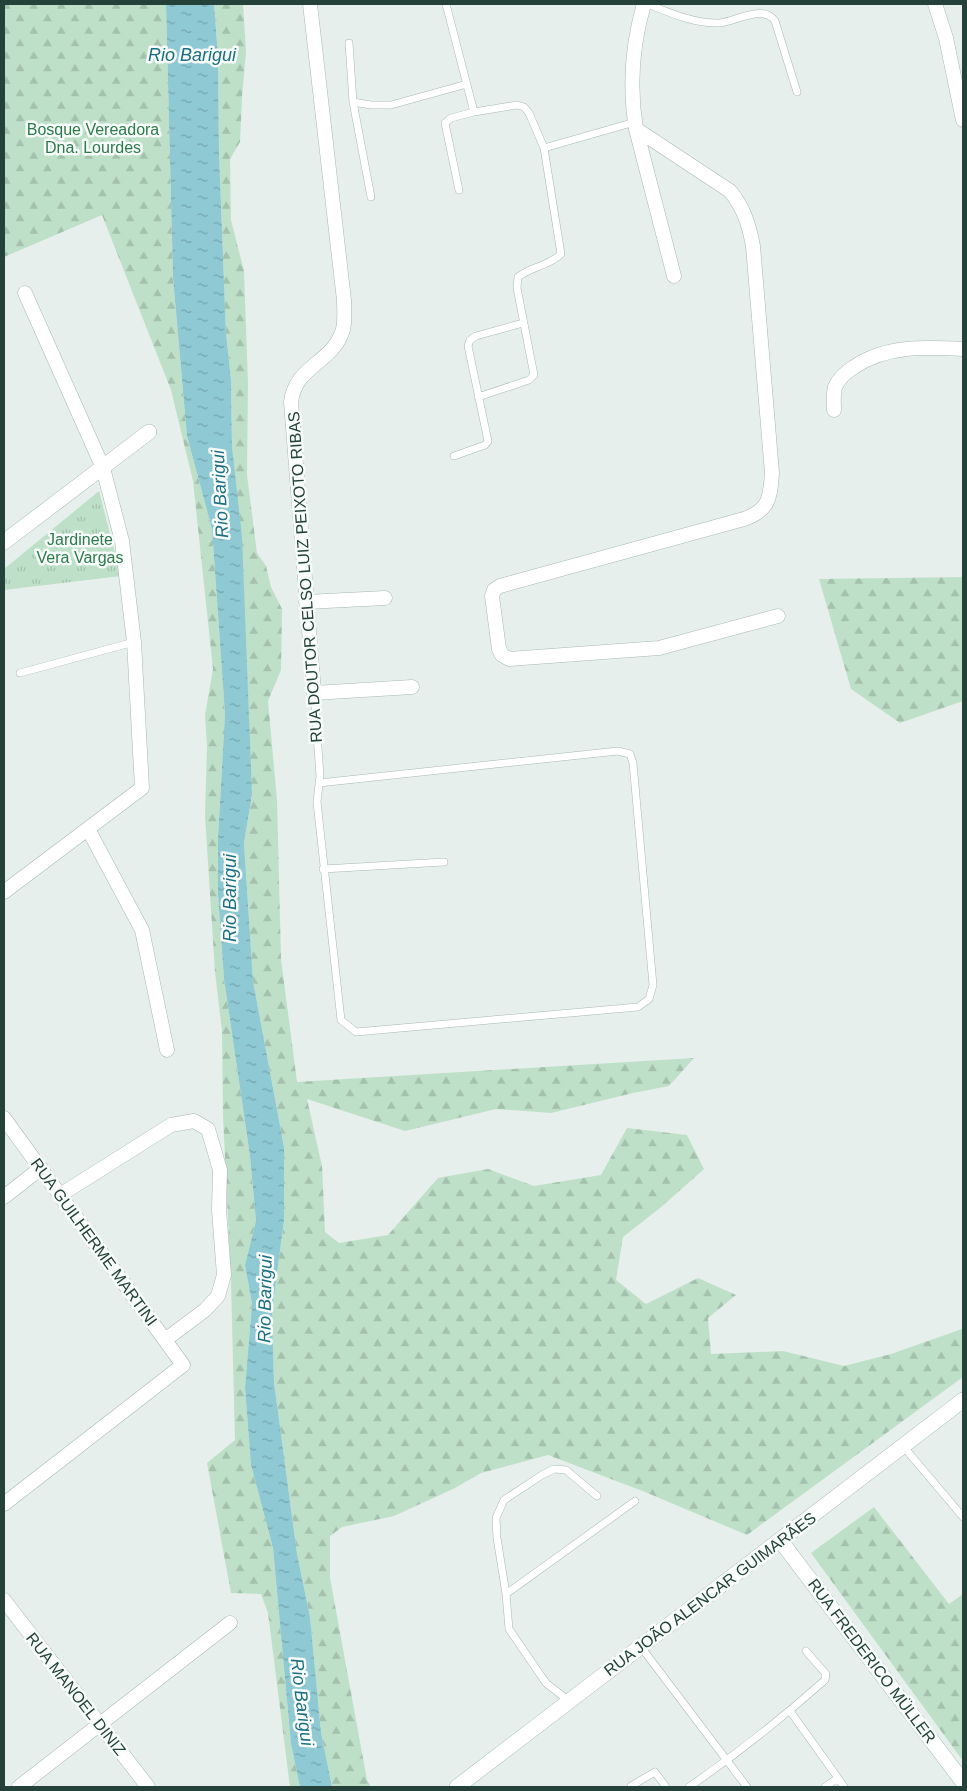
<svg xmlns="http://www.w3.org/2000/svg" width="967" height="1791" font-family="Arial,sans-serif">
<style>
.grass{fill:url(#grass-tufts)}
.forest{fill:url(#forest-firs)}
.water{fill:url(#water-ripples)}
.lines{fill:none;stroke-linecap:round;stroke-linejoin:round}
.lane-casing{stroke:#a8b8b2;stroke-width:8}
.street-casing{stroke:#a8b8b2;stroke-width:15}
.secondary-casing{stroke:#a4bbb3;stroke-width:16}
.lane{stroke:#fff;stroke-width:7}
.street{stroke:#fff;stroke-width:14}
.secondary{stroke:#fff;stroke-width:15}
.labels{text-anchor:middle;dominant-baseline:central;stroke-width:5;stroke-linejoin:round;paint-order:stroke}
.park-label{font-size:16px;fill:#2d7a4b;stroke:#f7fbf9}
.street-label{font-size:16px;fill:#24423a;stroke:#f7fbf9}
.water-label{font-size:18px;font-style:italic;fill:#1c6f80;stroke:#f7fbf9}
</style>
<defs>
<pattern id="grass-tufts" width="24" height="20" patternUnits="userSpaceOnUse" patternTransform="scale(1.25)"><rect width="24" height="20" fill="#bfe0c8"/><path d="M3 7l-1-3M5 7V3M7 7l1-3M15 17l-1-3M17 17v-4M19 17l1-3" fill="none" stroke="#a4c1ad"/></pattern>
<pattern id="forest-firs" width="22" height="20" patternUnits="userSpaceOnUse" patternTransform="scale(1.25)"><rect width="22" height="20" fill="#bfe0c8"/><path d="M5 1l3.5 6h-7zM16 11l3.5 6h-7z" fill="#a4c1ad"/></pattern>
<pattern id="water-ripples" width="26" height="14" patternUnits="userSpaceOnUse" patternTransform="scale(1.25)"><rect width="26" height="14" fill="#8ec9d4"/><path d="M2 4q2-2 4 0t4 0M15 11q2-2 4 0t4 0" fill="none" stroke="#74a5ad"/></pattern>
</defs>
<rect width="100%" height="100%" fill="#e6efeb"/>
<!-- grass -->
<path class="grass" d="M99,491L121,576L4,590V569Z"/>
<!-- forest -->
<path class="forest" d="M4,4H166L173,278L187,436L212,529L225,714L218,838V895L224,979L250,1156L256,1221L245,1265L252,1304L245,1388L251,1465L273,1548L291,1744L300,1787H290L268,1613L261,1594L231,1593L207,1463L235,1440L231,1281L223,1116L222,1031L215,972L205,816L207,746L205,715L213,669L193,481L171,390L102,215L4,257Z
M214,4H243L246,52L242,96L240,142L230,159L231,220L244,271L248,384L247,475L257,553L266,566L271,587L282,609L281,670L268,701L277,800L281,959L297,1082L694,1058L669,1086L633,1093L551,1113L496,1109L405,1131L307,1099L322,1166L325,1232L339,1243L388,1235L438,1178L488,1169L534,1186L601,1175L627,1128L687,1135L704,1169L660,1208L623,1237L616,1280L646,1304L698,1278L736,1295L708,1318L711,1354L783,1351L844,1366L891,1354L962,1329L963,1330V1377L747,1535L645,1492L548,1455L481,1473L455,1488L394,1516L342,1527L330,1536V1578L367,1780L371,1787H332L321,1732L310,1617L297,1554L274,1382L272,1312L284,1220V1147L253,981L244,843L252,794L232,447L231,380L226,333L219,154L218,55Z
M963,577V701L900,723L851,689L819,579Z
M874,1507L949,1604L963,1594V1761L811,1553Z"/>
<!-- water -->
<path class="water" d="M166,4H214L218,55L219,154L226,333L231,380L232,447L242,537L252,794L244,843L253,981L284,1147V1220L272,1312L274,1382L297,1554L310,1617L321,1732L332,1787H300L291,1744L273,1548L251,1465L245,1388L252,1304L245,1265L256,1221L250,1156L224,979L218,895V838L225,714L212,529L187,436L173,278Z"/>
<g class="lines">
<defs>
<path id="lane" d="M446,4L474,112
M648,4C670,13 695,24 720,23C737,21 763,4 775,21L797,92
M349,43L353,102L371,105H391L467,84
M353,102L371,197
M544,148L635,122
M459,190L445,123L451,118L474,112L517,105L524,107L529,113L544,148L561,254C549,266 532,266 518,277L517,288L534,375L529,380L478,397
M454,456L485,445L488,441L468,346L470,340L476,336L523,323
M20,673L134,642
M314,693L320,776L317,802L341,1020L356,1032L638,1007L649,999L653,985L633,763L630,754L618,751L319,783
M323,869L444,862
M903,1446L963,1517
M506,1594L635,1501
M641,1647L747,1787
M569,1701L546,1683L509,1629L506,1594L497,1538L496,1518L504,1500L542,1475L554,1469L566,1470L597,1496
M790,1711L838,1778L825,1787
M838,1778L844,1787
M631,1786L655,1772L666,1787
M689,1787C737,1754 781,1719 825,1680L826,1674L806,1651"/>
<path id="street" d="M310,4L344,300C344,311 346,325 341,335C330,363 295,367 291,402L314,693L412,687
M644,4C632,45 629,86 636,129L730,191C744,208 749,225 753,246L772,473C770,497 770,510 744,519L500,586L494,590L492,596L499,649L502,655L509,659L659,648L778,616
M935,4L946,38L963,120
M636,129L674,276
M834,410C834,403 833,394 835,387C839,378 846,372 854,367C886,345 926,347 963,349
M306,602L385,598
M88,829L142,930L167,1050
M4,892L142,788L134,642L122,541L103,468L25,293
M4,1118L183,1365L4,1504
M60,1195L171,1125L194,1121L208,1129L220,1170L219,1210L224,1275L218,1296L205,1310L165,1340
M4,1197L41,1168
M4,1600L148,1787
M19,1787L230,1623"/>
<path id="secondary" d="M4,542L149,432
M780,1540L963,1782
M457,1787L963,1400"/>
</defs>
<!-- lane casing -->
<use href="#lane" class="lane-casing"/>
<!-- street casing -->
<use href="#street" class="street-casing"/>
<!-- secondary casing -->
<use href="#secondary" class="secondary-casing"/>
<!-- lane -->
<use href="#lane" class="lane"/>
<!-- street -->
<use href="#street" class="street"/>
<!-- secondary -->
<use href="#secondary" class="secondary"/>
</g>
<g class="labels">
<!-- park labels -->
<g class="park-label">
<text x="93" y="129">Bosque Vereadora<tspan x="93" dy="18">Dna. Lourdes</tspan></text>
<text x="80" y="539">Jardinete<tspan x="80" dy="18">Vera Vargas</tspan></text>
</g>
<!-- street labels -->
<g class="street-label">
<text transform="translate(305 577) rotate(-94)">RUA DOUTOR CELSO LUIZ PEIXOTO RIBAS</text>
<text transform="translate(94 1242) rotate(54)">RUA GUILHERME MARTINI</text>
<text transform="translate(710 1594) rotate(-37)">RUA JOÃO ALENCAR GUIMARÃES</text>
<text transform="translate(872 1661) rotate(53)">RUA FREDERICO MÜLLER</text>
<text transform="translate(76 1694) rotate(52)">RUA MANOEL DINIZ</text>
</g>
<!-- water labels -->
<g class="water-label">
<text x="192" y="55">Rio Barigui</text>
<text transform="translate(220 494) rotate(-93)">Rio Barigui</text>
<text transform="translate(230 898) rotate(-90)">Rio Barigui</text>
<text transform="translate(265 1299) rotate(-89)">Rio Barigui</text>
<text transform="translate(302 1702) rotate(83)">Rio Barigui</text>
</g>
</g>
<!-- border -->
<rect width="967" height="1791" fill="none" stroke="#24423a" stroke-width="10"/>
</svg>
